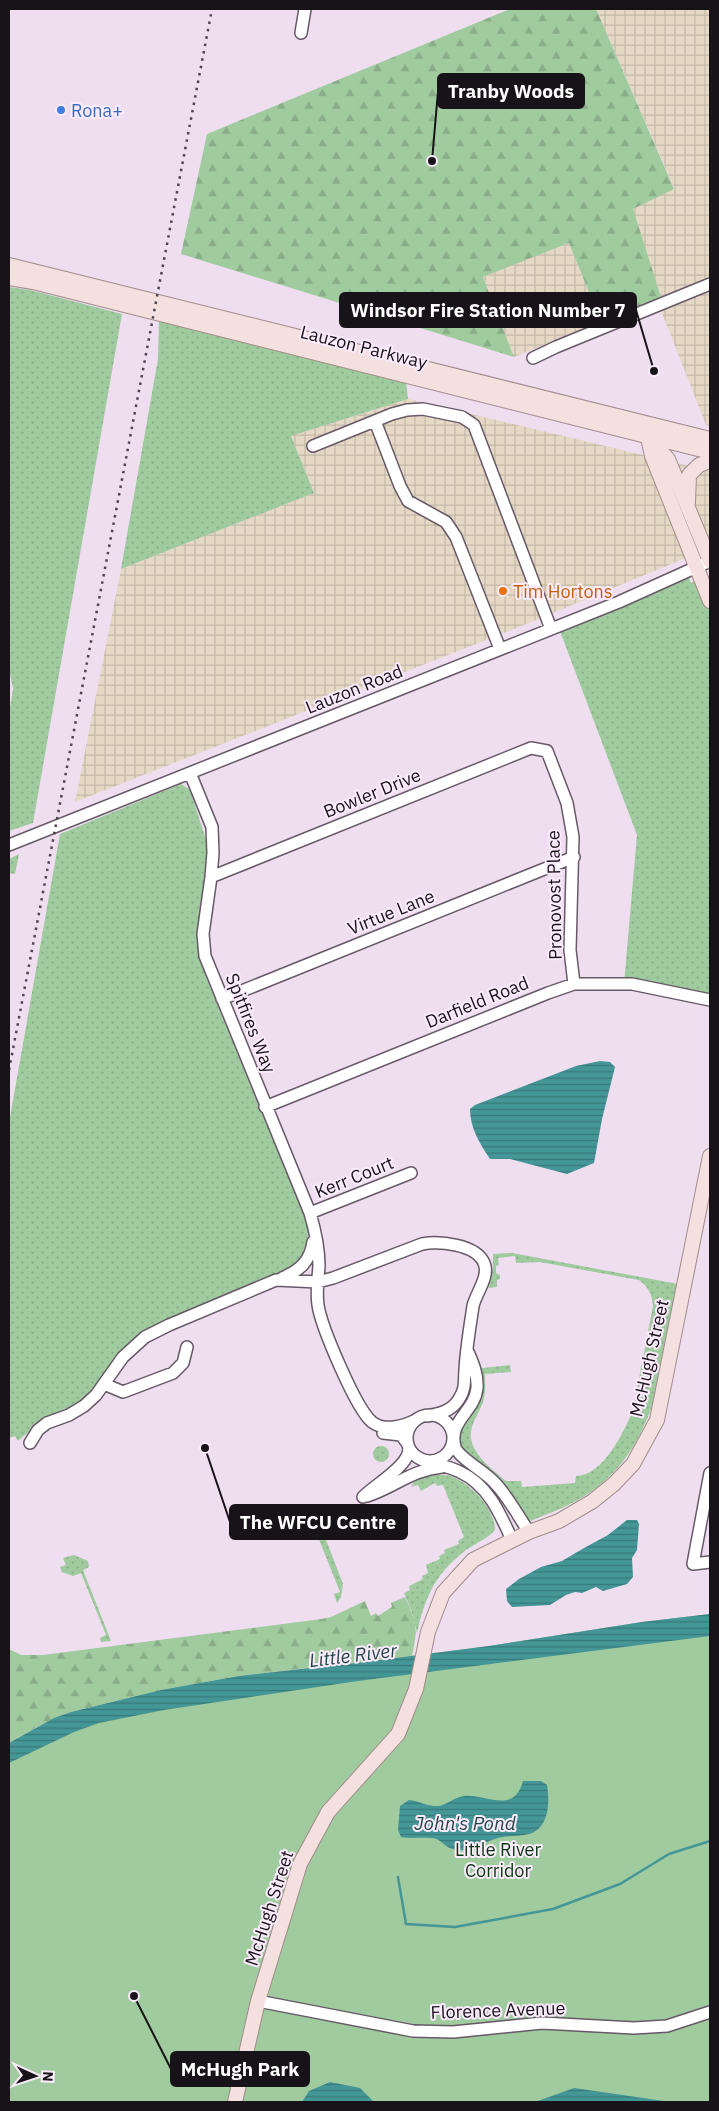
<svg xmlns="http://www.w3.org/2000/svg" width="719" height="2111" font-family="'IBM Plex Sans',sans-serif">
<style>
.industrial{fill:url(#industrial-grid)}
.grass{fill:url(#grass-dots)}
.forest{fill:url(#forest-firs)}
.park{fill:#a0cb9f}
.water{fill:url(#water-rules)}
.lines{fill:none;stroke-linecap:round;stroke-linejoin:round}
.stream{stroke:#449697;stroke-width:2.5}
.minor-casing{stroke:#675968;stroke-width:14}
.major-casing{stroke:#a18b8b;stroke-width:16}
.minor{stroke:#fff;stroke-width:11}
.major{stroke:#f3e0df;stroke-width:14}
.rail{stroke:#4d454e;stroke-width:2.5;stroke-dasharray:2.5 5;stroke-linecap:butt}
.shop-dot{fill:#3f7fe0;stroke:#fcebfd;stroke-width:2}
.food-dot{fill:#e8710a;stroke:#fcebfd;stroke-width:2}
.labels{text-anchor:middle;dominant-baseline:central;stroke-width:4;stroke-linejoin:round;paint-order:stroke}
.shop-label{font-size:18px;fill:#366cbe;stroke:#fcebfd;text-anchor:start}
.street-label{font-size:18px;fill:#181319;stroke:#fcebfd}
.food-label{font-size:18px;fill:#c56008;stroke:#fcebfd;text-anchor:start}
.park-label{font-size:18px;fill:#08390e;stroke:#fcebfd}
.water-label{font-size:19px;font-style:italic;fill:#1f4546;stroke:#fcebfd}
.leader{fill:none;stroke:#181319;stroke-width:2}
.callout-dot{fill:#181319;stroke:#fcebfd;stroke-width:2}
.callout{fill:#181319;stroke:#181319;stroke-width:2}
.callout-label{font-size:19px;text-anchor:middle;font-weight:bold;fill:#fff}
</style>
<defs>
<pattern id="industrial-grid" width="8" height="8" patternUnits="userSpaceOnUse" patternTransform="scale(1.25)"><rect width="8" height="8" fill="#e5d9c5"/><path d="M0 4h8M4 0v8" fill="none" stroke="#c4b9a9"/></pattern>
<pattern id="grass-dots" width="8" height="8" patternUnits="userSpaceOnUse" patternTransform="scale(1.25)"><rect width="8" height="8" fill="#a0cb9f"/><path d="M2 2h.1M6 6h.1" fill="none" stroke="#89ad88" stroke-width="1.8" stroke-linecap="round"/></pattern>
<pattern id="forest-firs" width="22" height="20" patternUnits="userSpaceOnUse" patternTransform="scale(1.25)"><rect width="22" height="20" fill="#a0cb9f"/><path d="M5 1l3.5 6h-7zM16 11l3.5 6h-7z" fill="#89ad88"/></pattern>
<pattern id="water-rules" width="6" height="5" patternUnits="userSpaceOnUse" patternTransform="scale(1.25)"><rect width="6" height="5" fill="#449697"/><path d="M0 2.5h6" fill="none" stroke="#38797a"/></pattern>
</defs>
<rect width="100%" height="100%" fill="#efdef0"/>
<!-- industrial -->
<path class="industrial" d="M596,9H710V426L706,425L662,313L661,297L632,209L674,188Z
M569,243L601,322L514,357L483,277Z
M408,399L710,471V548L519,627L75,802L121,569L314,493L291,436Z"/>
<!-- grass -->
<path class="grass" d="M9,287L30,290L122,314L33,823L9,831V713L13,689L9,668Z
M159,321L406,382L408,399L291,436L314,493L121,569L158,359Z
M686,571L691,583L701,579L710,601V997L624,984L637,835L558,626Z
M181,784L190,790L208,846L197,941L206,977L307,1221C309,1243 309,1257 290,1271L152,1326L126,1345L92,1393L78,1404L41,1421L18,1441L15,1436L9,1438V1123L60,834Z
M19,854L15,874L9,873V859Z
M512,1253L678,1284C664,1357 660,1436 599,1486C577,1504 549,1513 523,1524L509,1502L460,1455L454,1427L470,1406L474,1369L510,1365L511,1372L485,1374C485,1383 486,1393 483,1402C479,1414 469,1425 471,1439C474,1456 494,1471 506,1481H521L522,1487L575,1483L576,1476C603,1476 624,1432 633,1410L653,1306C652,1294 649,1288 639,1280L540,1262L516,1263L515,1256L498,1258L499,1265L496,1266V1273L500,1275V1279L497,1280V1287L489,1288L488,1286L493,1268V1254Z
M373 1454a8 8 0 1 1 16 0a8 8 0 1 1-16 0Z
M430,1475C438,1475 446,1474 453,1477C472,1485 495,1509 495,1530C487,1539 476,1543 466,1550C436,1573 425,1596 417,1633L412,1612L404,1593L410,1590L409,1586L423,1579L422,1576L428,1573L426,1565L440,1559L439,1556L445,1553L444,1550L459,1544L458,1541L464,1537L443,1485L437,1486L435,1483L421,1491L418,1485L411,1487L415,1480Z
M320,1524L343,1584L341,1597L337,1603L334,1594L340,1592L316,1532L310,1534L308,1528Z
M74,1555L88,1561L89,1567L83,1570L111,1641L101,1642L100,1638L106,1635L81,1573L73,1576L62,1572L60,1567L66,1565L63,1558Z"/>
<!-- forest -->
<path class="forest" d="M510,9H596L674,189L633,209L661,297L601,322L569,243L483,277L514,357L181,254L207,134Z
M405,1597C417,1623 418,1628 412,1656L239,1676L161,1690L71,1712L54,1718L9,1742V1649L21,1655H43L321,1619L331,1617L365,1601L371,1616L376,1613L378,1616L392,1607L391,1603Z"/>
<!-- park -->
<path class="park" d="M710,1614V2102H9V1742L54,1718L71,1712L161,1690L239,1676L356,1663L489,1646L642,1622Z"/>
<!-- water -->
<path class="water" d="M600,1061L610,1062L615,1067L602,1119L594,1163L567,1174L510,1159H490C480,1144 470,1128 470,1109L475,1105L576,1066Z
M627,1520H637L639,1524L637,1550L632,1558L633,1577L627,1584L603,1591L596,1587L582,1593L575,1592L566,1595L550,1605L512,1607L507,1601L506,1589L519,1579L541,1567L562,1561L584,1548L608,1535Z
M710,1614V1636L358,1681L164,1710L99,1723L74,1732L9,1763V1743L54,1718L71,1712L161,1690L239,1676L356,1663L489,1646L642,1622Z
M523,1781H541L547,1785C550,1803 549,1828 529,1834C518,1837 506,1835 495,1839C482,1843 472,1851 459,1850C445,1850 443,1839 432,1838C421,1837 412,1839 401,1837L398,1830L400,1806L409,1800C419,1801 429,1807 439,1806C448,1804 455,1797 464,1796C486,1794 514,1815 523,1781Z
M330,2082L360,2088L374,2102H302L309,2091Z
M574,2088L671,2102H535Z"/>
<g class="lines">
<!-- stream -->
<path class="stream" d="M398,1877L406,1924L455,1927L553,1909L620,1884L669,1854L710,1841"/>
<defs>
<path id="minor" d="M301,33L305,9
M533,358L556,347L710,284
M375,421L400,486L408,501L446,522L456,537L500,649
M313,446L392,414L407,410L423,409L462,417L474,425L551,629
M190,773L212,827L213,853L211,877L203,934L205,956L310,1213C315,1230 319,1248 319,1266C318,1279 316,1292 318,1305C321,1326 356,1409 372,1422C385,1432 404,1426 416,1420
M9,845L619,602L710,561
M211,877L531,748L547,751L567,803L573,837L570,950L574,984
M222,999L574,857
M265,1107L548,993L574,984H632L710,1000
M310,1213L411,1173
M282,1278C299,1271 310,1262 313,1242
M468,1352C473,1363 478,1375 477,1388C475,1412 448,1420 455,1447C458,1457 485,1472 494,1482C508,1496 518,1516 529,1532
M104,1384L123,1392L173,1373L183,1363L187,1347
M407 1438a23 23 0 1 1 46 0a23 23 0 1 1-46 0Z
M30,1443L38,1430L47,1423L69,1415L84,1406L96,1395L123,1357L145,1337L169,1325L276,1280L318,1282L333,1278L422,1244C439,1241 476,1244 484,1263C490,1276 476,1293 473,1306C470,1327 466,1349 465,1370C464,1382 466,1388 459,1399C452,1411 439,1414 427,1416
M430,1461C440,1466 451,1467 460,1472C488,1485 500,1513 512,1540
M710,1473L693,1564L710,1562
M367,1496C395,1487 411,1470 442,1467
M363,1497C374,1485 415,1463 408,1445C407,1442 403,1438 401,1435L383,1433
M258,2001L413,2031L453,2032L542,2023L634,2028L667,2026L710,2012"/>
<path id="major" d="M9,265L710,439
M9,278L33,282L710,452
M650,430L648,438L652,456L710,601
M649,438L668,459L710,561
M688,502L689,475L699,465L710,461
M235,2102L258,2001L300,1864L328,1812L398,1734L416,1689L428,1632L443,1593L473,1560L529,1532L559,1521L593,1501L614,1484L633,1464L657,1420L710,1156"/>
</defs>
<!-- minor casing -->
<use href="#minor" class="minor-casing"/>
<!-- major casing -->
<use href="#major" class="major-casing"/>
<!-- minor -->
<use href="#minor" class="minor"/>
<!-- major -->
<use href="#major" class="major"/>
<!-- rail -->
<path class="rail" d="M9,1070L212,9"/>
</g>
<!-- markers -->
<circle class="shop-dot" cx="61" cy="110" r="5"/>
<circle class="food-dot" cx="503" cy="591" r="5"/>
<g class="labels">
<!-- shop labels -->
<g class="shop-label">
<text x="71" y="110">Rona+</text>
</g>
<!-- street labels -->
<g class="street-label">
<text transform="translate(364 347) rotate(14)">Lauzon Parkway</text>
<text transform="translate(354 689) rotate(-22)">Lauzon Road</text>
<text transform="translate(372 793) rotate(-22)">Bowler Drive</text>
<text transform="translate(554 895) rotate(-91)">Pronovost Place</text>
<text transform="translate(391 912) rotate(-22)">Virtue Lane</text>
<text transform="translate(477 1002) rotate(-22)">Darfield Road</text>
<text transform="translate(251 1023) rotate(68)">Spitfires Way</text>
<text transform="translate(354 1177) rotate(-22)">Kerr Court</text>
<text transform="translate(649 1358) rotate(-77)">McHugh Street</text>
<text transform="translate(269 1908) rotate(-72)">McHugh Street</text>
<text transform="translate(498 2010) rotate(-2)">Florence Avenue</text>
</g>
<!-- food labels -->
<g class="food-label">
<text x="513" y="591">Tim Hortons</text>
</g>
<!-- park labels -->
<g class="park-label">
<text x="498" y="1849">Little River<tspan x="498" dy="21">Corridor</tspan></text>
</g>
<!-- water labels -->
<g class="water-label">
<text transform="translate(353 1655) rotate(-7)">Little River</text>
<text x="465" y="1823">John's Pond</text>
</g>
</g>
<!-- callouts -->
<path class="leader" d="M432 161L438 91M654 371L636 310M205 1448L230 1522M134 1996L171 2069"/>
<g class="callout-dot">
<circle cx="432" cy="161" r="5"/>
<circle cx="654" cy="371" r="5"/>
<circle cx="205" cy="1448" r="5"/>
<circle cx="134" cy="1996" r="5"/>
</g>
<g class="callout">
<rect x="438" y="74" width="146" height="34" rx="5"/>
<rect x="340" y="293" width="296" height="34" rx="5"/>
<rect x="230" y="1505" width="177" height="34" rx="5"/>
<rect x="171" y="2052" width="138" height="34" rx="5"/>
</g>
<g class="callout-label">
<text x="511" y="98">Tranby Woods</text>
<text x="488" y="317">Windsor Fire Station Number 7</text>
<text x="318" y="1529">The WFCU Centre</text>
<text x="240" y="2076">McHugh Park</text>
</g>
<!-- border -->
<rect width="719" height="2111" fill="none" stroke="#181319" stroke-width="20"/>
<!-- north arrow -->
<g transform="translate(35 2076) rotate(93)" stroke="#fcebfd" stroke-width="4" paint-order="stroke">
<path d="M0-4L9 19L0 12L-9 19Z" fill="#181319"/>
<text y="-8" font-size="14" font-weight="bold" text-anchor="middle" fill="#181319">N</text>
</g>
</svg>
